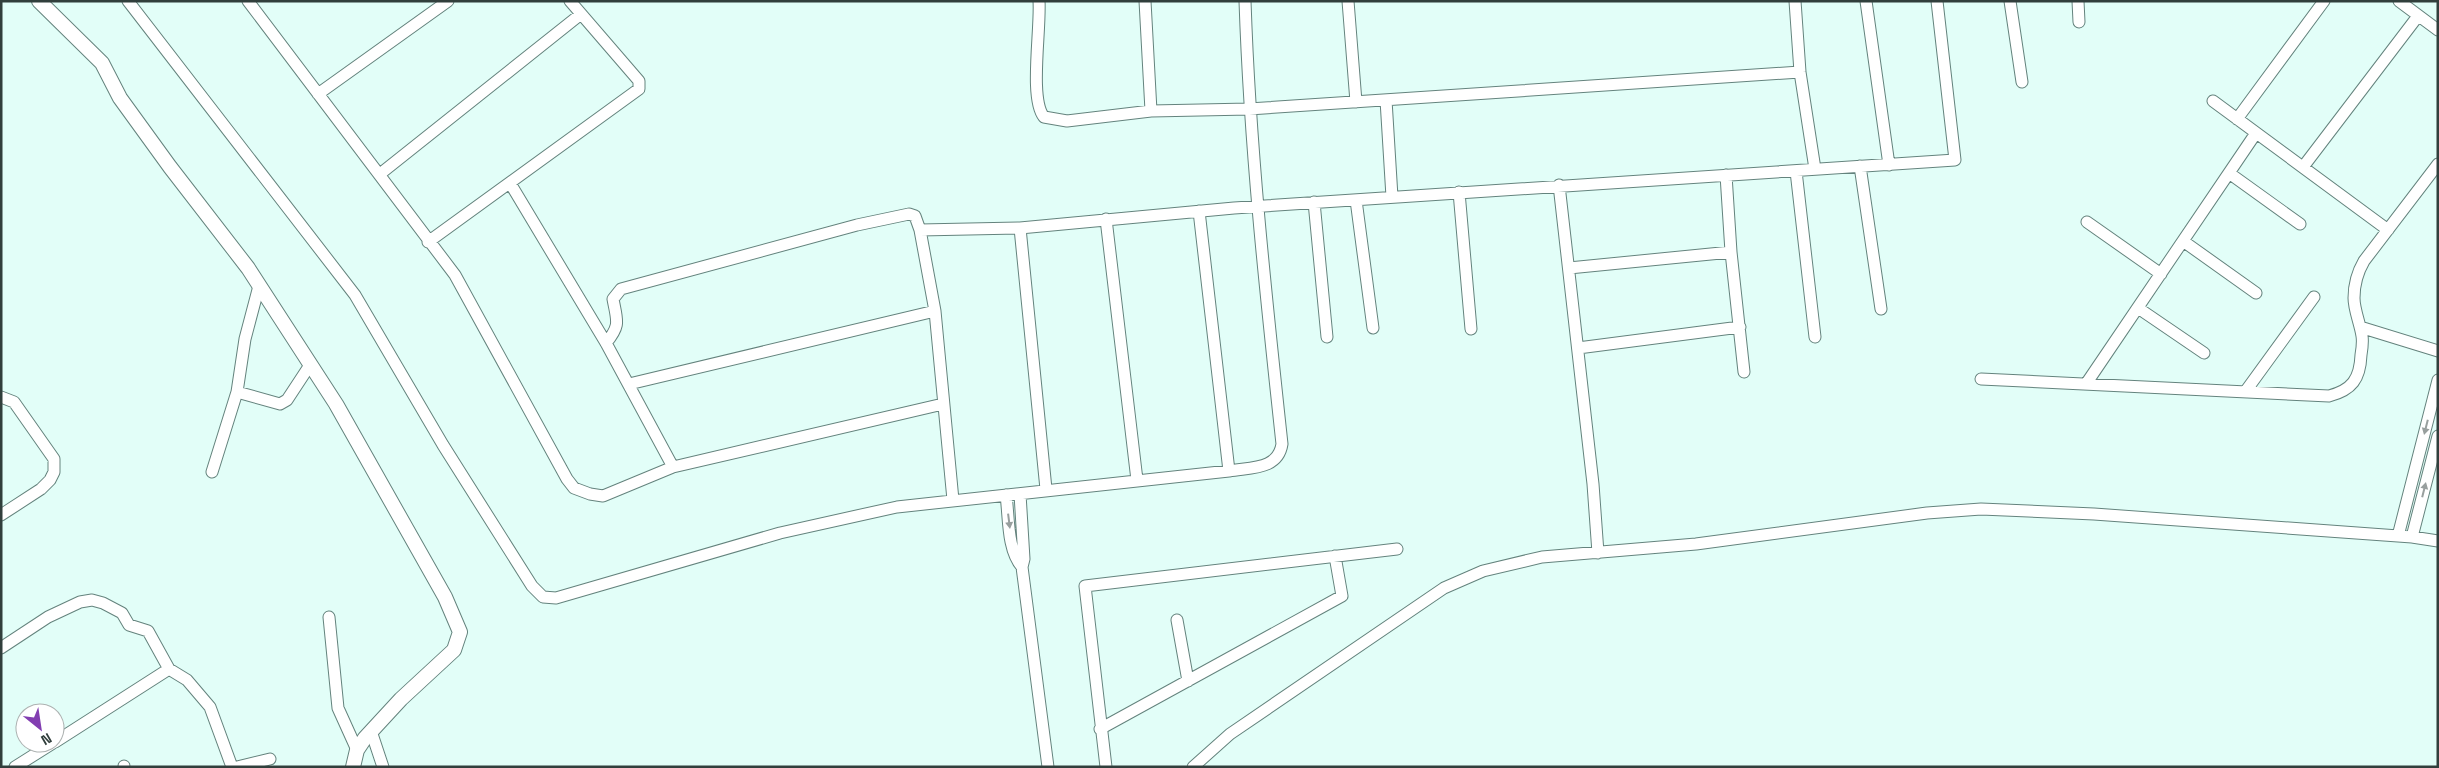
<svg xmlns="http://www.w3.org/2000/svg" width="2439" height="768" font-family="'Space Grotesk',sans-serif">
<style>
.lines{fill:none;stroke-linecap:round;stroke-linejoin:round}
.minor-casing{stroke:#64837d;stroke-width:13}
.tertiary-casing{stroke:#64837d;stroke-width:16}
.minor{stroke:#fff;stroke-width:11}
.tertiary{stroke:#fff;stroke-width:14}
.oneway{fill:#989f9e}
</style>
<rect width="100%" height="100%" fill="#e2fef8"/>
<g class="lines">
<defs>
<path id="minor" d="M128,1L355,295L443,445L532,586L543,597L556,598L780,533L897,507L1229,471C1251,467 1278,470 1282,444C1266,296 1250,151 1245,1
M248,1L455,275L567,479L574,488L590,494L603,496L673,467L943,404
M1039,1C1041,29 1029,99 1044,117L1067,121L1151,111
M1145,1L1151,111L1249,109L1800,72
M1348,1L1356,102
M1795,1L1800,72L1815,169
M1866,1L1889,165
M2010,1L2022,82
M2078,1L2079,22
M2399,1L2438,30
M318,94L448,1
M1386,100L1392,197
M2213,101L2388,230
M2237,119L2324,1
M1860,166L1881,309
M2303,167L2418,16
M1796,171L1815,337
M2229,173L2300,224
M380,174L581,14
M1726,175L1731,252L1744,372
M510,183L606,343L673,467
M1559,185L1593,484L1598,553
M1459,192L1471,329
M1356,200L1373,328
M1314,202L1327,337
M1199,211L1229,471
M1106,219L1137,480
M2087,222L2161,274
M1020,228L1046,489
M2183,241L2256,293
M428,242L639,89V81L570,1
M1569,268L1731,252
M2138,308L2204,353
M2360,327L2438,351
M606,343C621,325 617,321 613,299L621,289L857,225L909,214L915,216L920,230
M1578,348L1740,327
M1981,379L2329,396C2352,390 2360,379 2361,355C2362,349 2363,342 2362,336C2360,323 2354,310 2354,298C2354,284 2357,273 2364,261L2438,164
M629,384L935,311
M2086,384L2256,133
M237,392L280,404L287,400L310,365
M2245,392L2314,297
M1,397L14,402L54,459V472L50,480L41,489L1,515
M212,472L237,392L245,339L259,286
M1020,494L1024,559L1022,567L1048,767
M1006,495C1009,517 1007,550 1022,567
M953,500L935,311L920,230L1020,228L1234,208L1955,160L1937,1
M2398,536L2438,380
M2412,537L2438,436
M329,617L338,708L357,750
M1177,620L1188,681
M1,648L48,617L80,602L92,600L103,603L122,613L129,625L148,631L169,669L187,680L210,707L232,767
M1100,729L1342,596L1335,556
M371,731L383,767
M55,742L169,669
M124,766V767
M15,767L53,743
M237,767L270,759
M1106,767L1085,586L1397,549
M1193,767L1230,734L1444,588L1483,571L1542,557L1696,544L1927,513L1981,509L2094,514L2412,537L2438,541"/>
<path id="tertiary" d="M39,1L102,63L120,98L170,167L248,268L336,404L445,597L460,632L454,650L401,699L365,738L357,750L353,767"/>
</defs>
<!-- minor casing -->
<use href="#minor" class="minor-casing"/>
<!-- tertiary casing -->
<use href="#tertiary" class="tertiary-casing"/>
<!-- minor -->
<use href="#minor" class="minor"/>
<!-- tertiary -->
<use href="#tertiary" class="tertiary"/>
</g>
<!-- one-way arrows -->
<defs><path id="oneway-solid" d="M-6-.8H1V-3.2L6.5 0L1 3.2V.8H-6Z" transform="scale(1.25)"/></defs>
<g class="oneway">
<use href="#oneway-solid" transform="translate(2426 427) rotate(104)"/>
<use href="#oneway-solid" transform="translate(2424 490) rotate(-76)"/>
<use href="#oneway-solid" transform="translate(1009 521) rotate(83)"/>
</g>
<!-- border -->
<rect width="2439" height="768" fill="none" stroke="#313f3c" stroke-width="5"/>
<!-- north arrow -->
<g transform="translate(40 728) rotate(150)"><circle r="24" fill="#ffffff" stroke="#adb2b1"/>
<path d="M0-4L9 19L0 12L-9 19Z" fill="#823eb1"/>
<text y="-8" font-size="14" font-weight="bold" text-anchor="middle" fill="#313f3c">N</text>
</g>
</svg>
